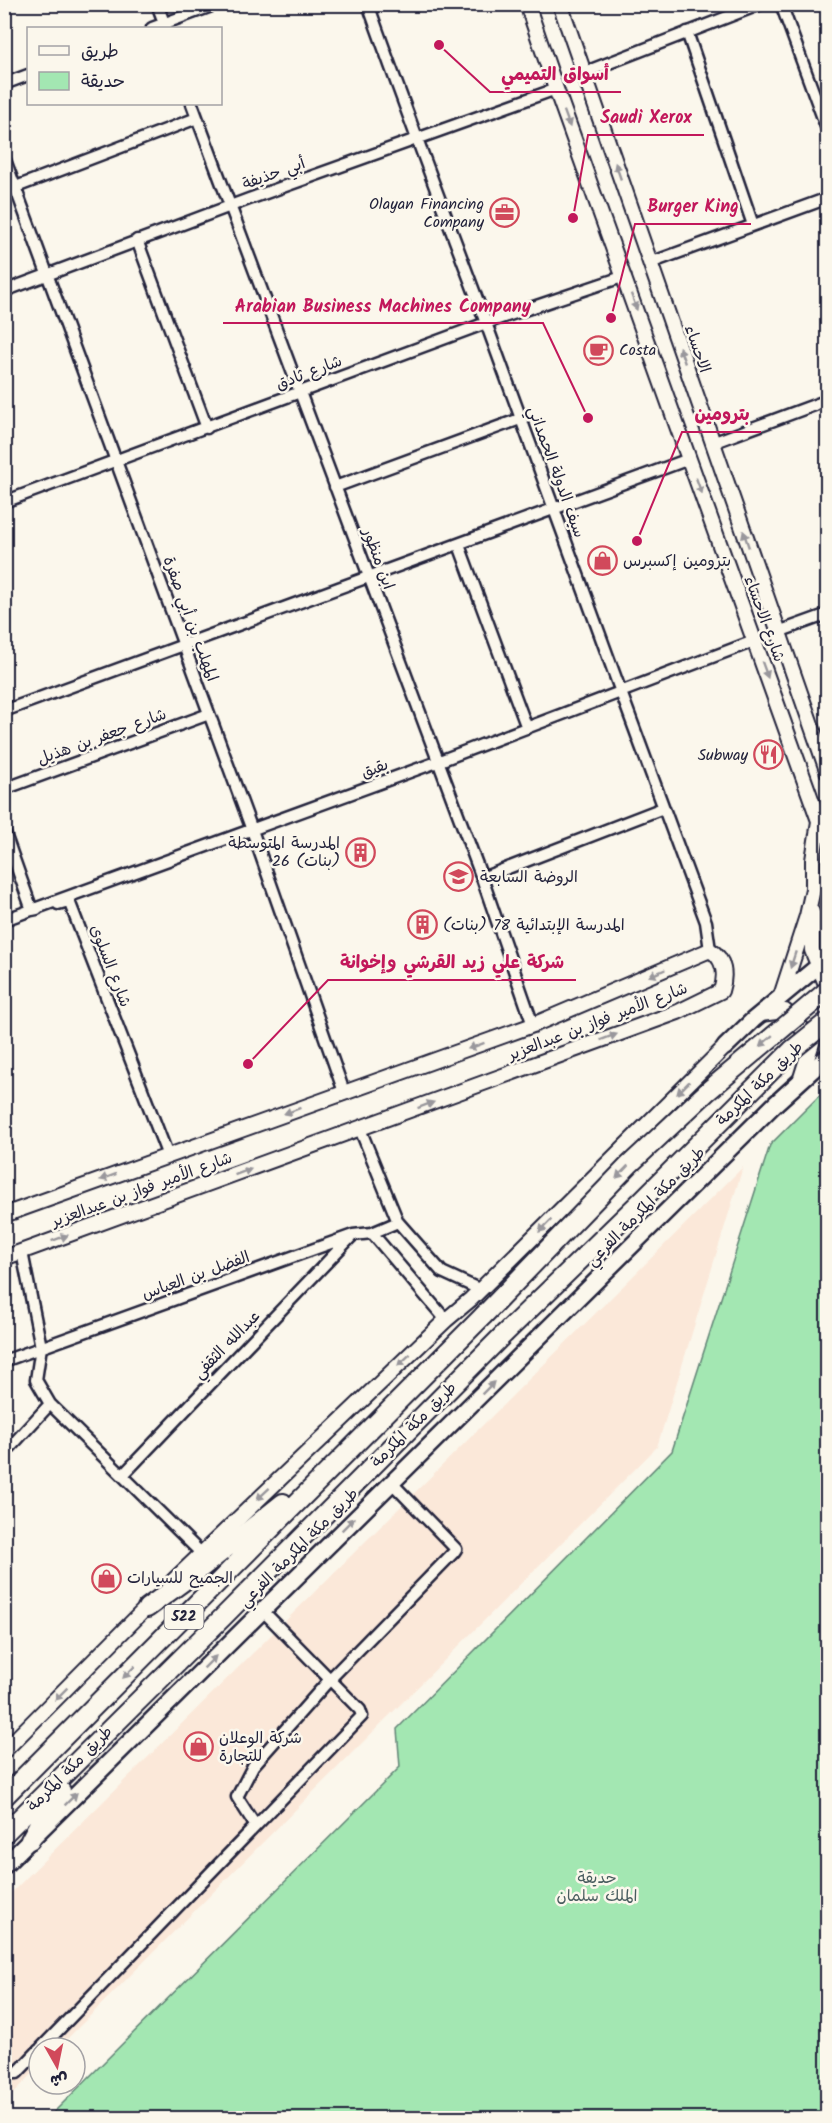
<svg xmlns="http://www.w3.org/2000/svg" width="832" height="2123" font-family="Kalam,'Playpen Sans Arabic',sans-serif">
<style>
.built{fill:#fbe8d9}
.park{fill:#a3e7b2;stroke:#628476;stroke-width:1.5}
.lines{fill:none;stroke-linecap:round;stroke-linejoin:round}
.street-casing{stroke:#22223b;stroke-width:15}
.secondary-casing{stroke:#22223b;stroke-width:18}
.primary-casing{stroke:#22223b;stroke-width:20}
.highway-casing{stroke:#22223b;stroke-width:22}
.street{stroke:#fbf7ec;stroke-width:10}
.secondary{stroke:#fbf7ec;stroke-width:14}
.primary{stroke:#fbf7ec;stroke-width:15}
.highway{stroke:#fbf7ec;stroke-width:18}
.highway-bridge-casing{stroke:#22223b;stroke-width:22;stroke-linecap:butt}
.highway-bridge{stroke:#fbf7ec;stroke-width:18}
.oneway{fill:#99979c}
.labels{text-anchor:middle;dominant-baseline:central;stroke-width:5;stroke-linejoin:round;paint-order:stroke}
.shield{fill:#fbf7ec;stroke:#636270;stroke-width:1.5}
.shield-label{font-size:15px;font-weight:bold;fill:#22223b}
.street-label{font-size:16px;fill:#22223b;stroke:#fbf7ec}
.poi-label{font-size:16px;fill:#22223b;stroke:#fbf7ec;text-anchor:start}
.park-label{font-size:16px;fill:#495d5f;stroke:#fbf7ec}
.leader{fill:none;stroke:#c2185b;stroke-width:2}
.callout-dot{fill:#c2185b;stroke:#fbf7ec;stroke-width:2}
.callout-label{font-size:18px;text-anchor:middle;font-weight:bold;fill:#c2185b;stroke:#fbf7ec;stroke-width:5;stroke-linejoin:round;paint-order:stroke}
</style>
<rect width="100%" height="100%" fill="#fbf7ec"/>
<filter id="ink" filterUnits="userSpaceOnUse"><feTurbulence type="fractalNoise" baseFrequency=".0167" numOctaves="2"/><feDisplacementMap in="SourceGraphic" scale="12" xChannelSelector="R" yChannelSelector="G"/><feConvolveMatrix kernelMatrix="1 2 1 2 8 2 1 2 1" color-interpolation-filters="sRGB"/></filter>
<g filter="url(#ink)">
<!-- built -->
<path class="built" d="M743,1167L657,1447L58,2048H39V2067L5,2102V1899Z"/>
<!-- park -->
<path class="park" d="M827,1088V2118H48L400,1767L397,1729L672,1451L770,1145Z"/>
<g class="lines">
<defs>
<path id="street" d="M157,4L166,28
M368,4C406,111 446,217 486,323C560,522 631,723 706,922L710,950
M781,4L828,132
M152,28L217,4
M687,32L753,225
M583,73L761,4
M4,84L28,75
M192,104L482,878L533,1025
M4,157L252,830L344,1092
M16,187L197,118
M137,240L207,428
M650,263L828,198
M4,291L249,199L556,89
M712,443L828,400
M335,487L520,419
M4,502L486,323L625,276
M459,545L527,728
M778,632L828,614
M4,711L689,459
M4,789L209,714
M4,831L32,910L37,909
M482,878L663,808
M58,904L69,901L168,1156
M4,920L437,762L754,641
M360,1129L398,1222L442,1272L481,1290
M372,1233L446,1320
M22,1252L41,1347L36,1380L50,1404L201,1553
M4,1361L353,1235L372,1233L398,1222
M4,1454L50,1404
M123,1475L351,1237
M255,1825L237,1797L253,1766L331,1678L454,1552L456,1549L391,1482
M41,2048L362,1716L360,1710L262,1610
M4,2067L12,2073H17L39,2050"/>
<path id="secondary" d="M527,4L556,89L819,821L828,837
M560,4L828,773
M812,912V950L828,989
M781,996L807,916L813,889V860L819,821
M760,1014L785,1011L813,1040L800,1081
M4,1215L533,1025L710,950C725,959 726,976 721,991L678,1012L4,1258
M173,1581L446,1320L471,1299L725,1047
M4,1751L153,1601"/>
<path id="primary" d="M725,1047L753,1020L828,958
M4,1866L775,1104L828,1056"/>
<path id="highway" d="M147,1608L195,1573L283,1503
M4,1797L483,1316
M4,1834L223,1617L504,1334
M30,1840L51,1801L61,1791"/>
</defs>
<!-- street casing -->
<use href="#street" class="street-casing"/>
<!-- secondary casing -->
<use href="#secondary" class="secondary-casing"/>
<!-- primary casing -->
<use href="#primary" class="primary-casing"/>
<!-- highway casing -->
<use href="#highway" class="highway-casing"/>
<!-- street -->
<use href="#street" class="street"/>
<!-- secondary -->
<use href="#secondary" class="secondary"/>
<!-- primary -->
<use href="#primary" class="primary"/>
<!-- highway -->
<use href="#highway" class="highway"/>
<defs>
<path id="highway-bridge" d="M483,1316L629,1165L708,1091L828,990
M504,1334L641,1201L792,1050L828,1021"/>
</defs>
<!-- highway-bridge casing -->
<use href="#highway-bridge" class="highway-bridge-casing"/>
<!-- highway-bridge -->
<use href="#highway-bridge" class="highway-bridge"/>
</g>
<!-- one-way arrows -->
<defs><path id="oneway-solid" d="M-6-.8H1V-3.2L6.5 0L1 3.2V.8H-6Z" transform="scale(1.5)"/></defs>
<g class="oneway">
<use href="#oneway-solid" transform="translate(567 119) rotate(70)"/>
<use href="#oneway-solid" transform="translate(618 171) rotate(-109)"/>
<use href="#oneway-solid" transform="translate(634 302) rotate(70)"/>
<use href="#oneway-solid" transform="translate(682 355) rotate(-109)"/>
<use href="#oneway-solid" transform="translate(699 486) rotate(70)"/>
<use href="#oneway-solid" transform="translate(746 539) rotate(-109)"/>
<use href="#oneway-solid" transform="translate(765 670) rotate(70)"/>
<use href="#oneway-solid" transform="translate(793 960) rotate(108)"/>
<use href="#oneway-solid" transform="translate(657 973) rotate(157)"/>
<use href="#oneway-solid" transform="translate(609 1037) rotate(-20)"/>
<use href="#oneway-solid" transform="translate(766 1041) rotate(139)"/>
<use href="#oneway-solid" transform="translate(476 1046) rotate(160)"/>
<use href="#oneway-solid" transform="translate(683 1088) rotate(135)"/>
<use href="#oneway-solid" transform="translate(426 1105) rotate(-20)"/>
<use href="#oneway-solid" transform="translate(292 1111) rotate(160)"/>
<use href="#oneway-solid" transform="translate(243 1172) rotate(-20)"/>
<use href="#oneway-solid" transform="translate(622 1172) rotate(134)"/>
<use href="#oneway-solid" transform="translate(108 1177) rotate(160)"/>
<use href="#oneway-solid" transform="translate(545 1226) rotate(135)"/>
<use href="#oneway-solid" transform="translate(60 1238) rotate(-20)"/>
<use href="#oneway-solid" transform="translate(404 1360) rotate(137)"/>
<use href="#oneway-solid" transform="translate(488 1388) rotate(-45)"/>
<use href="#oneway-solid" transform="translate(263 1494) rotate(137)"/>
<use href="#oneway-solid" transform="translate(348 1524) rotate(-45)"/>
<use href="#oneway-solid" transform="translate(210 1662) rotate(-45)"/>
<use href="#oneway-solid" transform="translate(129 1672) rotate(135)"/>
<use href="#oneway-solid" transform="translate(61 1694) rotate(135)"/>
<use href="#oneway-solid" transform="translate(71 1799) rotate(-45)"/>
</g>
</g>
<!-- icons -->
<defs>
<symbol id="office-ring" viewBox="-11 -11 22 22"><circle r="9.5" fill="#fbf7ec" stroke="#d1495b" stroke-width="1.5"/><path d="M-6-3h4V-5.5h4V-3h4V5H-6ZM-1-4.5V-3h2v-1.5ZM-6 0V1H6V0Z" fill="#d1495b"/></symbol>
<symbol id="cafe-ring" viewBox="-11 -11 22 22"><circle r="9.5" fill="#fbf7ec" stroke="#d1495b" stroke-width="1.5"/><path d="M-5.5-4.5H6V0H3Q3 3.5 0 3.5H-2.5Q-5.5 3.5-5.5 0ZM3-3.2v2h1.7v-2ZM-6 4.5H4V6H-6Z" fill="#d1495b"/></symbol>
<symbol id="shop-ring" viewBox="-11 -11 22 22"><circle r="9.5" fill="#fbf7ec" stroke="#d1495b" stroke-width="1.5"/><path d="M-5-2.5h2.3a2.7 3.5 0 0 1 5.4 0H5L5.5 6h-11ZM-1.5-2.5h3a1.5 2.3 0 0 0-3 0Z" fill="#d1495b"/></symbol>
<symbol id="restaurant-ring" viewBox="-11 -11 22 22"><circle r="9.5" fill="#fbf7ec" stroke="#d1495b" stroke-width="1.5"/><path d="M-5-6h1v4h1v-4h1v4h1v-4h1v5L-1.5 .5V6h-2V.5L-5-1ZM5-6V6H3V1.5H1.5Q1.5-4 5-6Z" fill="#d1495b"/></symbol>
<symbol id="building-ring" viewBox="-11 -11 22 22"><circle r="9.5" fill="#fbf7ec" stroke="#d1495b" stroke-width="1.5"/><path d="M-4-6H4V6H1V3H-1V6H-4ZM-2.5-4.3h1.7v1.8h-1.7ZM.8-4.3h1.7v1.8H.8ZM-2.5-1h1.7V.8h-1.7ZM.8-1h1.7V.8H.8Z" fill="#d1495b"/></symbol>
<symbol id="school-ring" viewBox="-11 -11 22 22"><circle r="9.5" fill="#fbf7ec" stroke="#d1495b" stroke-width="1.5"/><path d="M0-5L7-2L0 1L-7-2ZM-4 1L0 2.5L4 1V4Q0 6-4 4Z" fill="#d1495b"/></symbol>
</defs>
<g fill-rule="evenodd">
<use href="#office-ring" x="488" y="196" width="33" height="33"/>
<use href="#cafe-ring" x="582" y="334" width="33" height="33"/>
<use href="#shop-ring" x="586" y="544" width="33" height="33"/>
<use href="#restaurant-ring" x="752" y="738" width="33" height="33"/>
<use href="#building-ring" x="344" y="836" width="33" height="33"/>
<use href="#school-ring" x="442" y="860" width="33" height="33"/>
<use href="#building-ring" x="406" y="908" width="33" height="33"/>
<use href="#shop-ring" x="90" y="1562" width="33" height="33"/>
<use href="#shop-ring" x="182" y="1730" width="33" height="33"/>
</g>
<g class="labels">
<!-- shield labels -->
<rect class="shield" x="164.5" y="1605" width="39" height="24" rx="4.5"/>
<g class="shield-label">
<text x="184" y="1617">522</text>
</g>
<!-- street labels -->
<g class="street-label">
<text transform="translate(274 174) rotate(-20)">أبي حذيفة</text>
<text transform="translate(697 349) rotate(71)">الاحساء</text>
<text transform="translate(309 373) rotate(-21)">شارع ثادق</text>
<text transform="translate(556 472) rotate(70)">سيف الدولة الحمداني</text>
<text transform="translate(378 559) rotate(70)">ابن منظور</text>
<text transform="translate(190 619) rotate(70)">المهلب بن أبي صفرة</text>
<text transform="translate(764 619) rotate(70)">شارع الاحساء</text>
<text transform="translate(102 737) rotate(-20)">شارع جعفر بن هذيل</text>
<text transform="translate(375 769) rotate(-20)">بقيق</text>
<text transform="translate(110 966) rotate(69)">شارع السلوى</text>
<text transform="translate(598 1022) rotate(-21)">شارع الأمير فواز بن عبدالعزير</text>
<text transform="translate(760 1084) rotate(-44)">طريق مكة المكرمة</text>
<text transform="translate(142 1190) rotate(-20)">شارع الأمير فواز بن عبدالعزير</text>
<text transform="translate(646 1207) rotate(-45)">طريق مكة المكرمة الفرعي</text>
<text transform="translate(196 1276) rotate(-20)">الفضل بن العباس</text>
<text transform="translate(227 1345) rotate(-46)">عبدالله الثقفي</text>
<text transform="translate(414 1425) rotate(-45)">طريق مكة المكرمة</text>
<text transform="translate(299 1548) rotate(-45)">طريق مكة المكرمة الفرعي</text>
<text transform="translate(70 1769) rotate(-45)">طريق مكة المكرمة</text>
</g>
<!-- poi labels -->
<g class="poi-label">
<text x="484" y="204" text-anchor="end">Olayan Financing<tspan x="484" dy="18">Company</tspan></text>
<text x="619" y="350">Costa</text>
<text x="623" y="561">بترومين إكسبرس</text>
<text x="748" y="755" text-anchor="end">Subway</text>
<text x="340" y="843" text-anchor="end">المدرسة المتوسطة<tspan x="340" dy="18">26 (بنات)</tspan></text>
<text x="480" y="877">الروضة السابعة</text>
<text x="443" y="925">المدرسة الإبتدائية 78 (بنات)</text>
<text x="127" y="1578">الجميح للسيارات</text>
<text x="219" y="1738">شركة الوعلان<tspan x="219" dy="18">للتجارة</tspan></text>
</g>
<!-- park labels -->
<g class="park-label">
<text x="597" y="1878">حديقة<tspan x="597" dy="18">الملك سلمان</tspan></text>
</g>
</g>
<!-- callouts -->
<path class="leader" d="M439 45L490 92H621M573 218L588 135H704M611 318L635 224H751M588 418L543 323H223M637 541L682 432H761M248 1064L328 980H576"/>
<g class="callout-dot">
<circle cx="439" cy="45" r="6"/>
<circle cx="573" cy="218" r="6"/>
<circle cx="611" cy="318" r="6"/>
<circle cx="588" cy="418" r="6"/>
<circle cx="637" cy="541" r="6"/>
<circle cx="248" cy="1064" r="6"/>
</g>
<g class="callout-label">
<text x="555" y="80">أسواق التميمي</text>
<text x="646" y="123">Saudi Xerox</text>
<text x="693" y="212">Burger King</text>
<text x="383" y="312">Arabian Business Machines Company</text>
<text x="722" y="420">بترومين</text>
<text x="452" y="968">شركة علي زيد القرشي وإخوانة</text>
</g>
<!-- margin -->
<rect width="832" height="2123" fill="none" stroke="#fbf7ec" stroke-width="24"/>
<rect x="12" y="12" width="808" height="2099" fill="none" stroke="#22223b" stroke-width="2" filter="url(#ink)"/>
<!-- legend -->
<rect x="27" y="27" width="195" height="78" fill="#fbf7ec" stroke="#a4a2a5" stroke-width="1.5"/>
<rect x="39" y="46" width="30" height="9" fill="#fbf7ec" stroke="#a4a2a5" stroke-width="1.5"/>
<text x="81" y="57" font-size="18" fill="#22223b">طريق</text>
<rect x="39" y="72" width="30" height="18" fill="#a3e7b2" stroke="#a4a2a5" stroke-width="1.5"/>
<text x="81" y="87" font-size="18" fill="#22223b">حديقة</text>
<!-- north arrow -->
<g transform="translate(57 2066) rotate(171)"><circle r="28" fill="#fbf7ec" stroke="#a4a2a5" stroke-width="1.5"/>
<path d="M0-4.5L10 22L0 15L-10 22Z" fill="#d1495b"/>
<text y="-9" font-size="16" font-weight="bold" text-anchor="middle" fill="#22223b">ش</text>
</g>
</svg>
